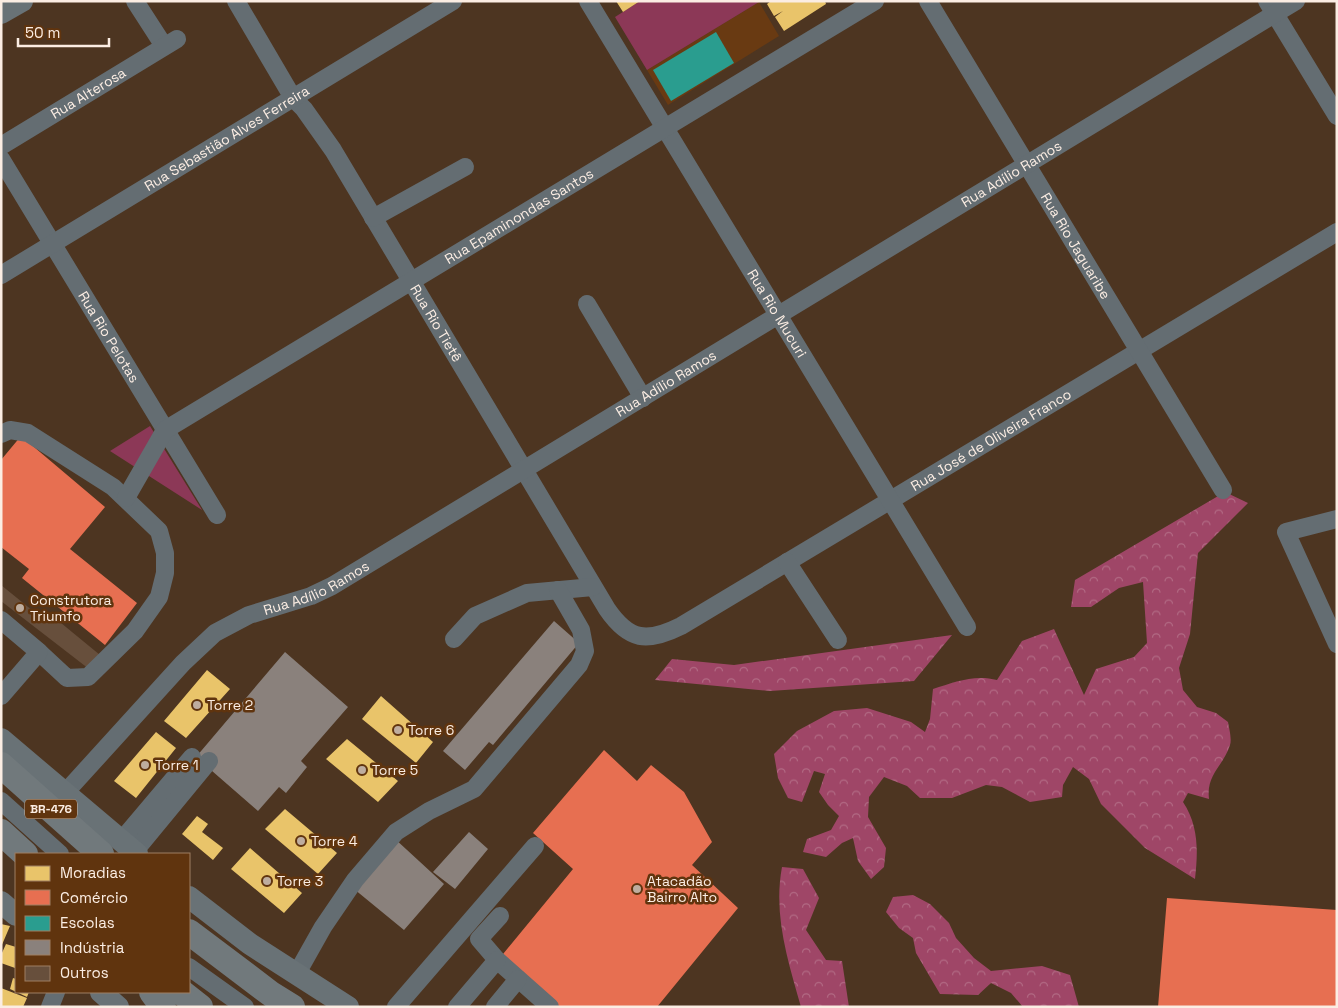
<svg xmlns="http://www.w3.org/2000/svg" width="1338" height="1008" font-family="'Space Grotesk',sans-serif">
<style>
.built{fill:#693a12}
.forest{fill:url(#forest-crowns)}
.park{fill:#8c3857}
.homes{fill:#e9c46a}
.shops{fill:#e76f51}
.schools{fill:#2a9d8f}
.industry{fill:#8a817c}
.building{fill:#674f3c}
.lines{fill:none;stroke-linecap:round;stroke-linejoin:round}
.minor{stroke:#646d72;stroke-width:18}
.major{stroke:#697276;stroke-width:22}
.highway{stroke:#71797c;stroke-width:26}
.poi-dot{fill:#bead9f;stroke:#60340e;stroke-width:2}
.labels{text-anchor:middle;dominant-baseline:central;stroke-width:5;stroke-linejoin:round;paint-order:stroke}
.shield{fill:#60340e;stroke:#ccb6a3;stroke-width:1}
.shield-label{font-size:12px;font-weight:bold;fill:#fbede3}
.street-label{font-size:14px;fill:#fbede3;stroke:#60340e}
.poi-label{font-size:14px;fill:#fbede3;stroke:#60340e;text-anchor:start}
</style>
<defs>
<pattern id="forest-crowns" width="20" height="18" patternUnits="userSpaceOnUse" patternTransform="scale(1.25)"><rect width="20" height="18" fill="#9f4667"/><path d="M2 6a3 3 0 1 1 6 0M12 15a3 3 0 1 1 6 0" fill="none" stroke="#b26a84"/></pattern>
</defs>
<rect width="100%" height="100%" fill="#4d3521"/>
<!-- built -->
<path class="built" d="M759,2L779,36L668,105L647,70Z"/>
<!-- forest -->
<path class="forest" d="M1225,492L1248,503L1198,553L1190,634L1179,668L1183,690L1197,707L1216,713L1228,722C1229,728 1232,739 1230,745C1223,767 1206,774 1209,799L1188,793L1183,802C1199,826 1198,852 1195,879L1145,848L1101,804L1089,779L1073,767L1063,785L1062,797L1030,802L1002,787L986,785L952,798H920L907,786L884,777L869,797L868,817L886,848L884,867L871,879L858,861L853,838L842,843L826,857L803,852L807,839L831,830L839,816L828,805L819,792L825,774L814,771L802,802L788,798L778,778L774,754L797,731L834,711L867,708L911,722L925,732L930,719L933,689C954,682 975,674 997,680L1022,641L1054,629L1084,695L1096,669L1134,657L1147,643L1143,582L1119,588L1091,607H1071L1075,580Z
M952,635L914,681L770,691L655,680L672,659L734,665Z
M782,867L803,869L819,898L806,930L826,960L842,961L849,1007H801C788,961 773,915 782,867Z
M913,895L930,904L949,923L956,938L974,958L991,971L1042,966L1070,975L1079,1007H1023L1011,993L991,983L978,995L940,994L916,953L913,938L899,928L886,912L893,897Z"/>
<!-- park -->
<path class="park" d="M640,1H759V2L647,70L615,17Z
M150,426L202,510L110,451Z"/>
<!-- homes -->
<path class="homes" d="M616,1H640L623,12Z
M771,1H825L826,4L784,31L775,17L783,11L774,16L767,4Z
M207,670L230,689L186,738L164,721Z
M381,696L433,742L416,763L362,719Z
M156,732L176,748L136,798L114,781Z
M347,739L398,781L378,802L326,759Z
M285,809L337,853L318,874L265,829Z
M197,816L208,824L202,832L223,848L213,860L182,834Z
M250,848L302,893L284,913L231,869Z
M1,924L10,926L1,947Z
M6,944L16,947L15,968L1,963V955Z
M13,978L16,979V992H29L27,997L10,989Z
M1,988L27,998L23,1007H1Z"/>
<!-- shops -->
<path class="shops" d="M21,436L105,507L70,549L137,603L105,645L22,578L29,569L1,547V460Z
M604,750L637,781L651,765L684,792L712,842L692,865L738,908L657,1007H553L499,959L573,869L533,833Z
M1167,898L1337,910V1007H1158Z"/>
<!-- schools -->
<path class="schools" d="M716,32L734,63L671,101L653,70Z"/>
<!-- industry -->
<path class="industry" d="M554,621L579,643L493,745L489,742L465,770L443,751Z
M285,652L348,707L301,761L307,767L286,793L279,787L258,811L196,757Z
M469,832L488,849L455,889L433,872Z
M394,838L444,884L404,930L354,889Z"/>
<!-- building -->
<path class="building" d="M1,585L38,615L44,609L100,655L89,669L1,601Z"/>
<g class="lines">
<!-- minor -->
<g class="minor">
<path d="M135,1L164,46"/>
<path id="s1" d="M236,1L293,98L304,109L333,150L607,609C629,641 647,643 681,626L1337,232"/>
<path id="s2" d="M588,1L967,627"/>
<path id="s3" d="M928,1L1223,490"/>
<path d="M1267,1L1337,116"/>
<path id="s4" d="M1,146L177,39"/>
<path id="s5" d="M1,159L217,515"/>
<path d="M373,218L465,167"/>
<path id="s6" d="M1,275L453,1"/>
<path d="M587,304L643,398"/>
<path d="M1,434L10,430L28,433L113,487L159,531L165,553V573L159,597L135,631L88,677L67,678L39,652"/>
<path id="s7" d="M126,498L165,430L875,1"/>
<path d="M1337,519L1286,532L1337,644"/>
<path d="M787,562L838,640"/>
<path d="M1,620L39,652L1,696"/>
<path d="M454,639L475,616L527,593L593,587"/>
<path id="s8" d="M64,794L183,663L215,633L249,615L311,596L332,586L1296,1"/>
<path d="M1,801L60,854"/>
<path d="M121,841L192,757"/>
<path d="M134,852L209,761"/>
<path d="M500,916L479,939L497,960L550,1007"/>
<path d="M189,967L245,1007"/>
<path d="M296,975L323,927L355,880L396,832L429,811L474,789L579,665L585,651L581,630L558,590"/>
<path d="M50,1007L56,992"/>
<path d="M396,1007L535,846"/>
<path d="M457,1007L497,960"/>
<path d="M495,1007L518,979"/>
</g>
<!-- major -->
<path class="major" d="M1,13L22,1
M1,739L137,854
M189,897L250,944L348,1007
M1,902L16,915
M101,992L118,1007"/>
<!-- highway -->
<path class="highway" d="M1,765L101,854
M1,832L25,854
M189,932L271,994L292,1007
M152,992L163,1007
M181,992L200,1007"/>
</g>
<!-- markers -->
<g class="poi-dot">
<circle cx="20" cy="608" r="5"/>
<circle cx="197" cy="705" r="5"/>
<circle cx="398" cy="730" r="5"/>
<circle cx="145" cy="765" r="5"/>
<circle cx="362" cy="770" r="5"/>
<circle cx="301" cy="841" r="5"/>
<circle cx="267" cy="881" r="5"/>
<circle cx="637" cy="889" r="5"/>
</g>
<g class="labels">
<!-- shield labels -->
<rect class="shield" x="25" y="799.5" width="52" height="19" rx="4"/>
<g class="shield-label">
<text x="51" y="809">BR-476</text>
</g>
<!-- street labels -->
<g class="street-label">
<text stroke="none"><textPath href="#s4" startOffset="102">Rua Alterosa</textPath></text>
<text stroke="none"><textPath href="#s6" startOffset="264">Rua Sebastião Alves Ferreira</textPath></text>
<text stroke="none"><textPath href="#s8" startOffset="1142">Rua Adílio Ramos</textPath></text>
<text stroke="none"><textPath href="#s7" startOffset="492">Rua Epaminondas Santos</textPath></text>
<text stroke="none"><textPath href="#s3" startOffset="286">Rua Rio Jaguaribe</textPath></text>
<text stroke="none"><textPath href="#s2" startOffset="365">Rua Rio Mucuri</textPath></text>
<text stroke="none"><textPath href="#s1" startOffset="380">Rua Rio Tietê</textPath></text>
<text stroke="none"><textPath href="#s5" startOffset="208">Rua Rio Pelotas</textPath></text>
<text stroke="none"><textPath href="#s8" startOffset="738">Rua Adílio Ramos</textPath></text>
<text stroke="none"><textPath href="#s1" startOffset="1161">Rua José de Oliveira Franco</textPath></text>
<text stroke="none"><textPath href="#s8" startOffset="332">Rua Adílio Ramos</textPath></text>
</g>
<!-- poi labels -->
<g class="poi-label">
<text x="30" y="600">Construtora<tspan x="30" dy="16">Triumfo</tspan></text>
<text x="207" y="705">Torre 2</text>
<text x="408" y="730">Torre 6</text>
<text x="155" y="765">Torre 1</text>
<text x="372" y="770">Torre 5</text>
<text x="311" y="841">Torre 4</text>
<text x="277" y="881">Torre 3</text>
<text x="647" y="881">Atacadão<tspan x="647" dy="16">Bairro Alto</tspan></text>
</g>
</g>
<!-- border -->
<rect width="1338" height="1008" fill="none" stroke="#fbede3" stroke-width="5"/>
<!-- legend -->
<rect x="15" y="853" width="175" height="140" fill="#60340e" stroke="#9e7e63"/>
<rect x="25" y="866" width="25" height="15" fill="#e9c46a" stroke="#9e7e63"/>
<text x="60" y="878" font-size="15" fill="#fbede3">Moradias</text>
<rect x="25" y="890" width="25" height="15" fill="#e76f51" stroke="#9e7e63"/>
<text x="60" y="903" font-size="15" fill="#fbede3">Comércio</text>
<rect x="25" y="916" width="25" height="15" fill="#2a9d8f" stroke="#9e7e63"/>
<text x="60" y="928" font-size="15" fill="#fbede3">Escolas</text>
<rect x="25" y="940" width="25" height="15" fill="#8a817c" stroke="#9e7e63"/>
<text x="60" y="953" font-size="15" fill="#fbede3">Indústria</text>
<rect x="25" y="966" width="25" height="15" fill="#674f3c" stroke="#9e7e63"/>
<text x="60" y="978" font-size="15" fill="#fbede3">Outros</text>
<!-- scale -->
<path d="M18 38v8h91v-8" fill="none" stroke="#fbede3" stroke-width="2.5"/>
<text x="25" y="38" font-size="15" fill="#fbede3" stroke="#60340e" stroke-width="4" paint-order="stroke">50 m</text>
</svg>
